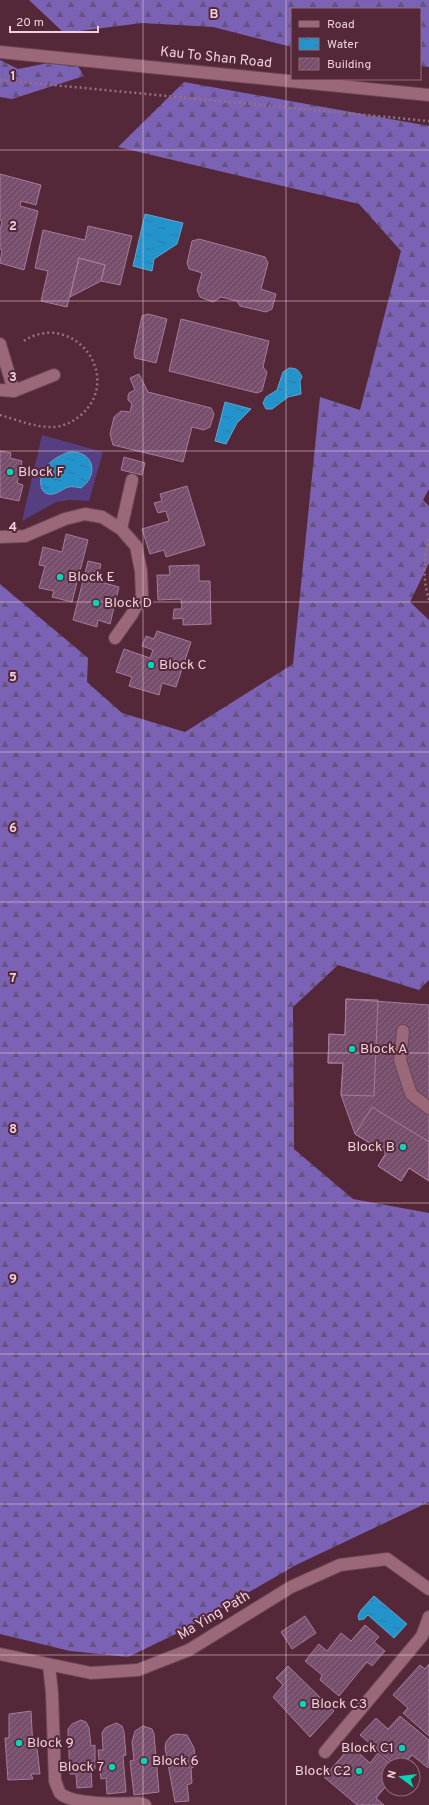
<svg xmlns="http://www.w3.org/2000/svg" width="429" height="1805" font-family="Overpass,sans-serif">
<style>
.forest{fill:url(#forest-firs)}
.pitch{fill:#553f81}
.water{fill:url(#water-ripples);stroke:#60a6d0}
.building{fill:url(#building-hatch);stroke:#a77b9a}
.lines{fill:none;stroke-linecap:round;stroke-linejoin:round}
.service-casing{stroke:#6b4554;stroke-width:14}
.minor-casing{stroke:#6b4554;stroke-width:14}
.tertiary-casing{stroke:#6b4554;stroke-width:14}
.path{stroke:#987280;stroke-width:2.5;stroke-dasharray:2 3;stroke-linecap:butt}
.service{stroke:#9b687a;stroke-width:12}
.minor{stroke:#9b687a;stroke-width:12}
.tertiary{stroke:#9b687a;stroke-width:12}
.grid{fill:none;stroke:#eed1da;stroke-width:1;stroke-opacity:0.55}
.poi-dot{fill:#07d5b6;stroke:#542739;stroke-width:1.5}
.labels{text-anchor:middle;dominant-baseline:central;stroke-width:4;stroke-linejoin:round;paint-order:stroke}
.street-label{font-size:14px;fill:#eed1da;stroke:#542739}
.poi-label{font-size:14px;fill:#eed1da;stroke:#542739;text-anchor:start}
.grid-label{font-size:13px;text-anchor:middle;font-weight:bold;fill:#eed1da;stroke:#542739;stroke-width:4;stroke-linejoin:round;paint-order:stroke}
</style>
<defs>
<pattern id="forest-firs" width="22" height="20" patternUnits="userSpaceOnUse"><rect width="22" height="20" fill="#7c62b4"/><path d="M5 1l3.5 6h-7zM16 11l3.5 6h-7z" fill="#645280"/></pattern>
<pattern id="water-ripples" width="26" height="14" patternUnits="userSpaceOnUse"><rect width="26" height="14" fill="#2393cb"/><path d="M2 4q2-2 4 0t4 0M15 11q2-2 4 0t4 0" fill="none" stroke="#2e7aa2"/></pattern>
<pattern id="building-hatch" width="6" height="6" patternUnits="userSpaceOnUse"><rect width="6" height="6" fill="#774e6c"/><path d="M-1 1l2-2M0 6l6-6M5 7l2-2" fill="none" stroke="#8b6680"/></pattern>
</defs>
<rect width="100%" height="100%" fill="#542739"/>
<!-- forest -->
<path class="forest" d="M29,0H429V67L420,66V9H292V47L213,27L142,23L64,33Z
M73,58L84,76L12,99L0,97V60L18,69Z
M184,82L429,126V489L423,500L429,506V563L410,602L429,620V980L419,990L338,965L293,1007L294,1149L353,1199L429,1213V1502L296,1565L178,1633L128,1657L70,1651L0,1634V584L88,658L87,682L122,713L185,732L293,664L320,397L360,410L401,251L359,204L118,147Z"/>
<!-- pitch -->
<path class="pitch" d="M42,435L103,452L89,501L69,500L56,502L22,521Z"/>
<!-- water -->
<path class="water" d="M145,214L183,223L177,244L154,259L152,271L133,266Z
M289,368C297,368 299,370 302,377L300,381L301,394L288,397L272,409H266L263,403L266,397L277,390L283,372Z
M225,402L251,409L237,423L226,444L215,441Z
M69,452C93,450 100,474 81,488C77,487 72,486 68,487C62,489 55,496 48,494C44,493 41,489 41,485C38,468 55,457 69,452Z
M374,1596L407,1624L394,1638L368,1615L364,1619L359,1620L358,1616L361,1610Z"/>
<!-- building -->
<path class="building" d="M0,174L41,185L36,205L21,201L20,206L38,211L24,270L0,263L2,250L0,249V231L2,221L0,220Z
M88,226L132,236L120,285L101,281L105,265L79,258L67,307L41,301L48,271L35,268L43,230L85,240Z
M199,239L265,257L268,263L261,289L276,294L272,309L266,312L240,306L237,301L221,297L213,302L200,297L197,290L202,273L189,269L187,263L192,241Z
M79,258L105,265L101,281L70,297Z
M148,314L167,319L156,363L135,358L134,353L142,316Z
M181,319L269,341L263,367L267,372L262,391L257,393L169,371Z
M139,374L148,392L211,408L214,414L210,427L204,430L192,427L183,462L113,445L110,434L114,417L121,411L130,412L132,404L128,400V396L129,393L135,390L130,378Z
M0,451L11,453L10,458L22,461L17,483L23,485L19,501L0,497Z
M124,457L145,463L142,475L121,470Z
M187,486L205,545L166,557L164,550L150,554L142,529L169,521L166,511L158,513L154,503L162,501L160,494Z
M66,534L88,540L72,602L52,597L54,591L39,588L45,566L39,565L43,547L62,552Z
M88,561L101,564L97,581L119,587L110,624L98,620L97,627L73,620Z
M199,565V581H210L211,624L183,625V618L173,619L174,609H182L181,599L158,600L157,575H170L169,566Z
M157,631L191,642L176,687L162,683L159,695L129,686L132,677L116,672L124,649L150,658L153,650L142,646L146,636L154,639Z
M346,999L378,1000L374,1096L341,1095L343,1063H328L329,1034L345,1035Z
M346,999L429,1005V1181L409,1168L401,1181L378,1166L386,1153L355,1134L341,1095L343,1063H328L329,1034L345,1035Z
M372,1107L429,1142V1181L409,1168L401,1181L378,1166L386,1153L355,1134Z
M305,1616L316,1633L292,1649L281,1632Z
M365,1625L379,1637L374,1642L385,1651L372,1666L367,1662L339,1696L320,1680L322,1675L305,1661L319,1644L327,1651L341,1633L351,1641Z
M429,1664V1736L403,1713L408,1708L393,1695L420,1665L425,1669Z
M288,1666L334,1711L310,1737L273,1697L283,1685L276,1678Z
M31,1711L33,1749L37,1748L40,1774H31L33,1779L8,1780L5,1738H9V1714Z
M400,1716L429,1740L428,1768L412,1755L403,1765H395L360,1735L376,1718L388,1729Z
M81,1720L86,1722L89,1728L91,1746L95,1745V1769L91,1770L92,1787L77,1788L76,1774H70L68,1734V1729L72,1724Z
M116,1723L122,1726L124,1732L126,1755L123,1756L126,1792L107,1794L106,1778L101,1779L98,1750H103L102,1733L105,1728Z
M143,1726L152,1729L154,1734L159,1792L134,1795L130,1761L134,1760L132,1742L135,1731Z
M176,1734L187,1735L194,1748L196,1766L191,1768L192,1783L187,1785L189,1801L175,1802L165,1748L166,1742L171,1736Z
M351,1746L370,1763L378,1753L392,1765H389V1787L387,1785L376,1798L384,1805H357L324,1777Z"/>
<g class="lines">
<defs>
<path id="service" d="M0,344L14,391
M121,529L132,480
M0,537L25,536L65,519L85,514L102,517L121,529L136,546L141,571L142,595L132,614L115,638
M403,1031L400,1060L411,1094L429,1108
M49,1665L52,1693L55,1781C57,1785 58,1790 60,1793C72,1805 120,1804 139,1803L145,1805
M325,1752L422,1636L429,1617"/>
<path id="minor" d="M0,390L14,391L54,375
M0,1654L91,1673L138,1670L189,1650L291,1587L340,1565L387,1559L429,1589"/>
<path id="tertiary" d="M0,52L429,95"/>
</defs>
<!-- service casing -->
<use href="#service" class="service-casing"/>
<!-- minor casing -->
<use href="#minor" class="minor-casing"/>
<!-- tertiary casing -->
<use href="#tertiary" class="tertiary-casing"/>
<!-- path -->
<path class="path" d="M0,80L429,121
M0,415C17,420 37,428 54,427C64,426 73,422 81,415C125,376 72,308 22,342
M429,539C423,559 423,580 429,600"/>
<!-- service -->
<use href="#service" class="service"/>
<!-- minor -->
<use href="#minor" class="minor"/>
<!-- tertiary -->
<use href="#tertiary" class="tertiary"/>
</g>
<!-- grid -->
<path class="grid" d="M143,0V1805M286,0V1805M0,150H429M0,301H429M0,451H429M0,602H429M0,752H429M0,902H429M0,1053H429M0,1203H429M0,1354H429M0,1504H429M0,1655H429"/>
<!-- markers -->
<g class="poi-dot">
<circle cx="10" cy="472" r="4"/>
<circle cx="60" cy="577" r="4"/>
<circle cx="96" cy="603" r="4"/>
<circle cx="151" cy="665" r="4"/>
<circle cx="352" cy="1049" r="4"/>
<circle cx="403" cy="1147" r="4"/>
<circle cx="303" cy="1704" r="4"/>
<circle cx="19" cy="1743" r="4"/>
<circle cx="402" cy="1748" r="4"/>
<circle cx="144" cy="1761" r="4"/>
<circle cx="112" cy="1767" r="4"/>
<circle cx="359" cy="1771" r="4"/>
</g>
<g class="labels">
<!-- street labels -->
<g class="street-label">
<text transform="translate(216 58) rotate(6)">Kau To Shan Road</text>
<text transform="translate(214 1616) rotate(-31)">Ma Ying Path</text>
</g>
<!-- poi labels -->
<g class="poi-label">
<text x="18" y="472">Block F</text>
<text x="68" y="577">Block E</text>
<text x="104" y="603">Block D</text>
<text x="159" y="665">Block C</text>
<text x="360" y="1049">Block A</text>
<text x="395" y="1147" text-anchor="end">Block B</text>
<text x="311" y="1704">Block C3</text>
<text x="27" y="1743">Block 9</text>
<text x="394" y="1748" text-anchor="end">Block C1</text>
<text x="152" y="1761">Block 6</text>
<text x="104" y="1767" text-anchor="end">Block 7</text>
<text x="351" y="1771" text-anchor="end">Block C2</text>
</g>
</g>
<g class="grid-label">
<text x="214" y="18">B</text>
<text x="13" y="80">1</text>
<text x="13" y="230">2</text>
<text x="13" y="381">3</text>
<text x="13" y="531">4</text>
<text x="13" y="681">5</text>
<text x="13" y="832">6</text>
<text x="13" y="982">7</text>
<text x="13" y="1133">8</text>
<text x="13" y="1283">9</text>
</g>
<!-- legend -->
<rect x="291" y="8" width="130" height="72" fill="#542739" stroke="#926b79"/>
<rect x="299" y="21" width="20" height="6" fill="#9b687a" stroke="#926b79"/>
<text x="327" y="28" font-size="12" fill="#eed1da">Road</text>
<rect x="299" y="38" width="20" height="12" fill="url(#water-ripples)" stroke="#926b79"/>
<text x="327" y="48" font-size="12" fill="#eed1da">Water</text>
<rect x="299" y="58" width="20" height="12" fill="url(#building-hatch)" stroke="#926b79"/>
<text x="327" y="68" font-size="12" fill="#eed1da">Building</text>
<!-- north arrow -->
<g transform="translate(401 1777) rotate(285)"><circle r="19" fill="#542739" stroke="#926b79"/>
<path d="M0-3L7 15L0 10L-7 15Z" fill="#07d5b6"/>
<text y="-6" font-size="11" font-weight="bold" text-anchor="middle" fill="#eed1da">N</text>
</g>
<!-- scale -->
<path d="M10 26v6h88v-6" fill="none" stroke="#eed1da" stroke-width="2"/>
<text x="16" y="26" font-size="12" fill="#eed1da" stroke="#542739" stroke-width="3" paint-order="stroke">20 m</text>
</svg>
